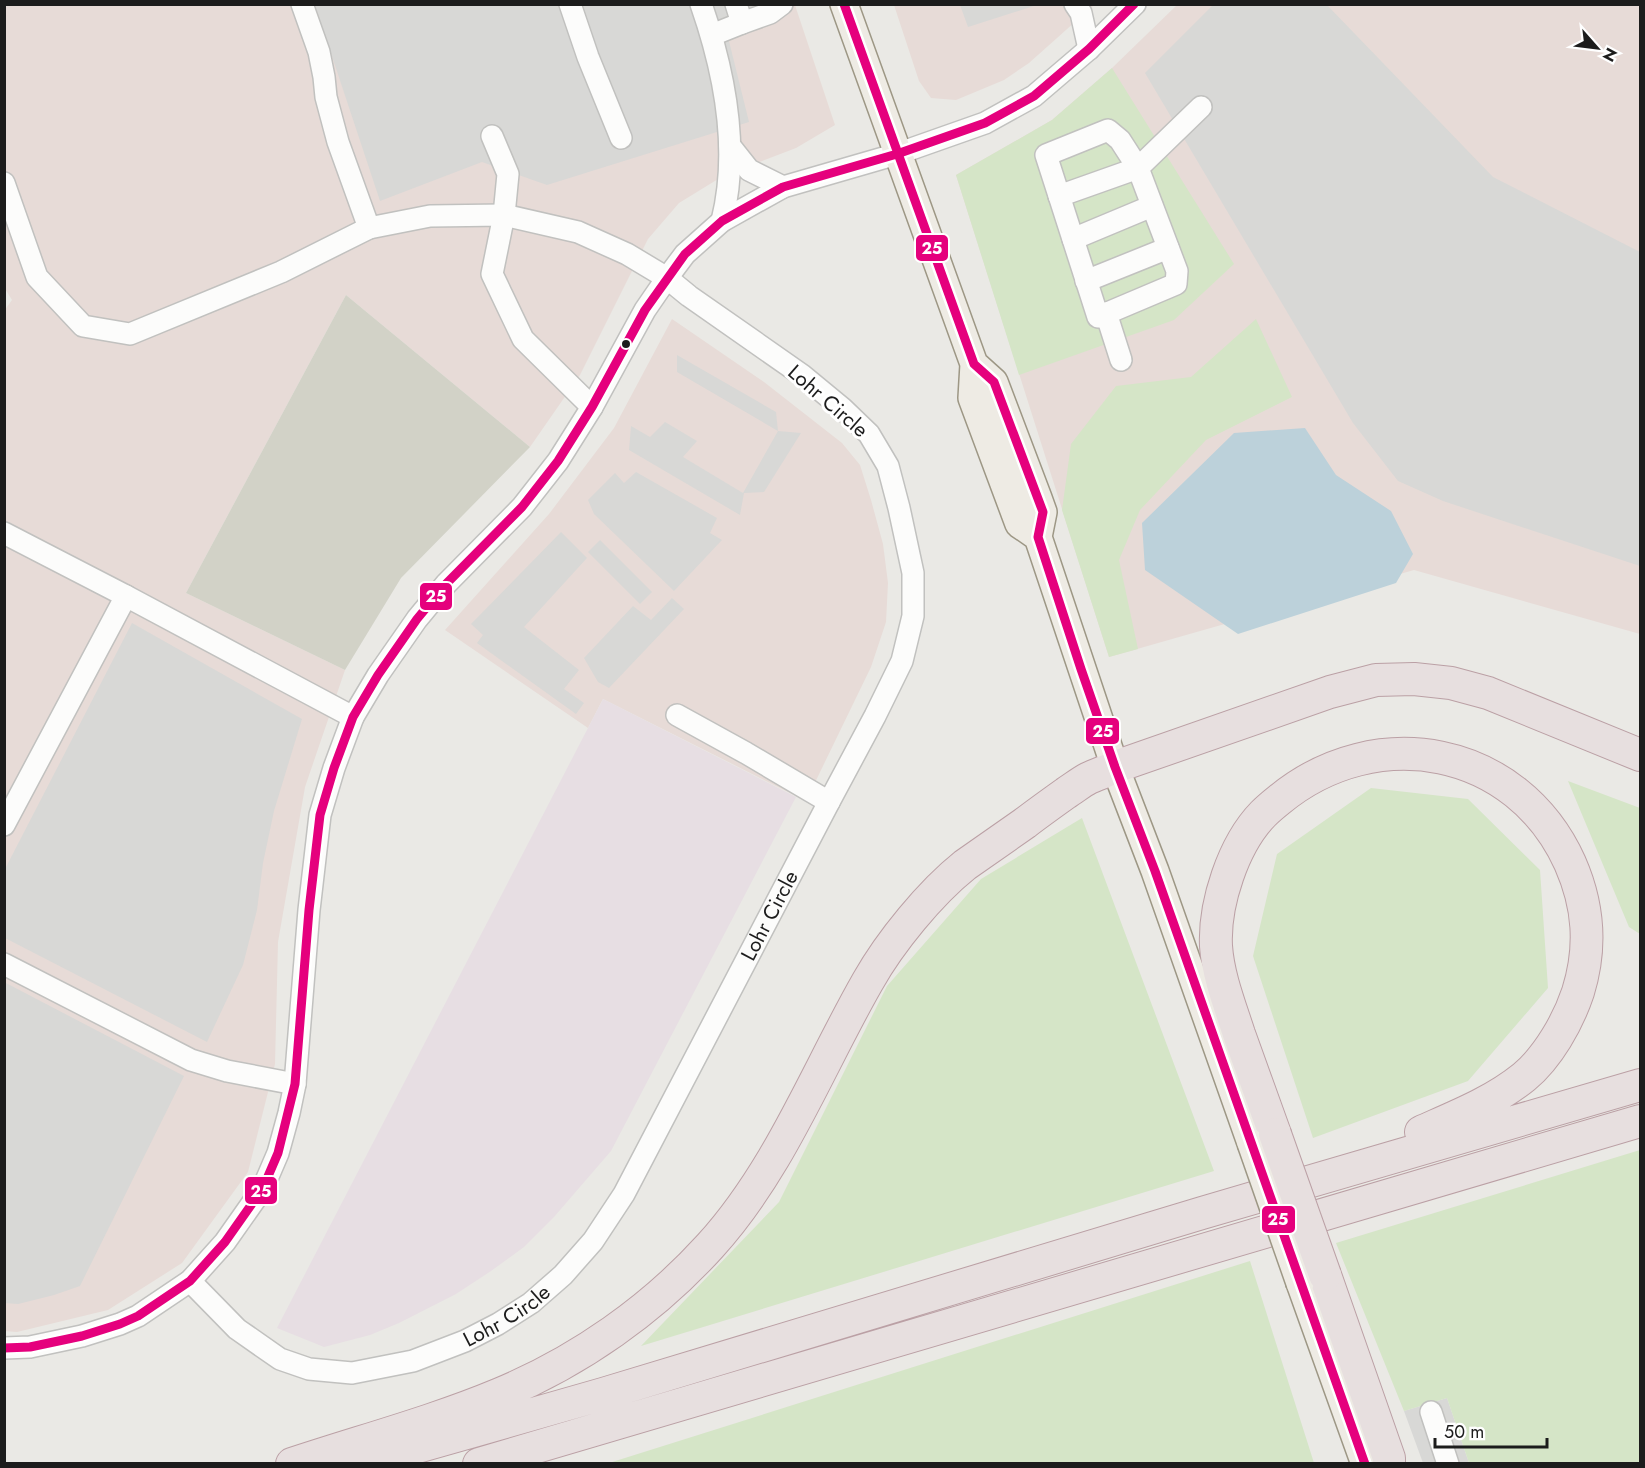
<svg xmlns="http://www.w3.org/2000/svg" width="1645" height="1468" font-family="Jost,sans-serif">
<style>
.commercial{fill:#e7dbd7}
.industrial{fill:#e7dee3}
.religious{fill:#d8d8d6}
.construction{fill:#d2d2c7}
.grass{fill:#d5e5c7}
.water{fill:#bcd1da}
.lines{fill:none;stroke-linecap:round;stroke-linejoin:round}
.minor-casing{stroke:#c1c1bf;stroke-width:24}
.major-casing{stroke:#9d9785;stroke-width:30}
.highway-casing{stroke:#bba0a5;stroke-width:34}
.minor{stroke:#fcfcfb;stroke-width:21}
.major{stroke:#eeebe4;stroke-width:27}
.highway{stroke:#e7dfdf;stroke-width:32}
.major-bridge-casing{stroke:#9d9785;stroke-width:30;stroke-linecap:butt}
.highway-bridge-casing{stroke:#bba0a5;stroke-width:34;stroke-linecap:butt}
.major-bridge{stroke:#eeebe4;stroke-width:27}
.highway-bridge{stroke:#e7dfdf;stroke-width:32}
.bus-1-casing{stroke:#fff;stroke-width:14}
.bus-1{stroke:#e5007d;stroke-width:9}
.bus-dot{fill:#1c1c1c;stroke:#fff;stroke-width:2}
.labels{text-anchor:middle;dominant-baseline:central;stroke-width:6;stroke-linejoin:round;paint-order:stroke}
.street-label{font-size:21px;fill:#1c1c1c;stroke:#fff}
.line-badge{stroke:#fff;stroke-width:2}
.badge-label{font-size:16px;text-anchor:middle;font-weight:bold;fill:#fff}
</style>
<rect width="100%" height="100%" fill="#eae9e5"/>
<!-- commercial -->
<path class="commercial" d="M5,5H795L835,125L796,148L723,176L679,203L648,239L580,375L530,447L346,295L186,593L345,670L305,787L278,942L275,1064L248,1172L182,1263L108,1310L17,1332L4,1331V311L12,300L4,287Z
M894,5H1094L1029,63L1004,80L956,100L931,98L919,81Z
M1177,5H1640V634L1414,570L1109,657L956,175L1052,120L1112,68Z
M672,319L764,382L842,443L860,465L871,500L883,544L888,583L886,622L871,667L806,801L603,699L588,728L445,630L549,514L614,428Z"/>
<!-- industrial -->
<path class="industrial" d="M603,699L796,797L611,1151L554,1217L524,1247L491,1271L456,1294L399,1323L370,1335L324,1347L277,1328Z"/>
<!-- religious -->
<path class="religious" d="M315,5H755L728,37L749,122L547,185L482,162L380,201Z
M960,5V4L1037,5L968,27Z
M1213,5H1327L1493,177L1640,252V566L1443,501L1398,481L1353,423L1145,73Z
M677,355L776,412L778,431L801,433L764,492L744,493L740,515L629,450L631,426L650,437L665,422L697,441L683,457L743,493L778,431L677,372Z
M636,472L717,518L710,533L722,540L674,591L594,514L588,500L615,473L624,483Z
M561,532L587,558L524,627L579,670L564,689L584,703L576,714L477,643L483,635L471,624Z
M600,540L652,592L640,604L588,552Z
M672,598L684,609L609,688L598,682L584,658L633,606L651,620Z
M132,623L302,719L274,811L263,863L257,910L243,965L207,1042L5,938V869Z
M4,982L184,1076L80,1286L54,1295L18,1304L4,1303Z
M1447,1398L1469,1463H1423L1404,1411Z"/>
<!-- construction -->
<path class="construction" d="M346,295L530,447L401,578L345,670L186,593Z"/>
<!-- grass -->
<path class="grass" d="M1112,68L1234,264L1174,320L1019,375L956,175L1052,120Z
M1256,319L1292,397L1206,440L1140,510L1119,560L1138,649L1109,657L1062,510L1071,444L1116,386L1191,377Z
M1568,781L1640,808V934L1629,927Z
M1371,788L1468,799L1540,870L1548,988L1468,1081L1313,1138L1253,956L1277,854Z
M1082,818L1214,1171L641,1346L779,1202L887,986L981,879Z
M1640,1150V1463H1469L1447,1398L1404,1411L1336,1243Z
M1250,1261L1314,1463H609Z"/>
<!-- water -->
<path class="water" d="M1305,428L1336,475L1391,511L1413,554L1396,583L1238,634L1145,570L1142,523L1234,433Z"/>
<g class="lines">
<defs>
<g id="minor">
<path d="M570,4L588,57L621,138"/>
<path d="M701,4C725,73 740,149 722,221"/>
<path d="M1075,4L1081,13L1089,49"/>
<path d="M742,23L770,13L782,4"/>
<path d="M712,35L742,23L736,4"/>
<path d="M1108,130L1120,140L1138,168L1177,271L1176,284L1098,317L1046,155Z"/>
<path d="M492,136L508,174L504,215L492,274L523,339L592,407"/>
<path d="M730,146L749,170L783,187"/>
<path d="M4,183L37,277L83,326L130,334L281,272L369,228"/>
<path d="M1059,196L1138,168L1201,107"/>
<path d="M1073,239L1152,206"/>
<path d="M1086,281L1168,248"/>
<path d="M1106,313L1121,360"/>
<path d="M4,533L126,596"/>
<path d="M677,715L746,753L829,802"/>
<path d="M4,825L126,596L353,717"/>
<path d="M4,964L191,1060L227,1071L295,1084"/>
<path id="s1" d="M190,1281L237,1329L280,1359L309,1369L352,1373L413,1361L465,1341L498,1324L531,1303L563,1275L593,1241L624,1194L829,802L875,716L902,661L913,616V573L899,508L888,466L869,434L842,408L802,375L689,296L667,278L627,254L578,232L504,215L430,216L369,228L338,142L326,97L324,77L319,52L302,4"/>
<path d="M4,1348L30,1347L82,1336L120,1324L138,1316L190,1281L225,1242L263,1188L278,1153L289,1113L295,1084L309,910L320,815L334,768L353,717L378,675L417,619L446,584L522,507L558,461L592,407L645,310L667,278L685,254L722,221L783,187L897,154L985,123L1034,96L1089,49L1135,4"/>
<path d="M1431,1412L1448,1464"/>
</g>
<path id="major" d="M844,4L974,364L972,398L1019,524L1038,537
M974,364L994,382L1038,498L1043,512L1038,537L1115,767L1155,871L1251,1143
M1300,1283L1365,1464"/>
<path id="highway" d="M1275,1134C1263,1101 1251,1067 1239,1034C1230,1006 1218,976 1216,946C1214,904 1233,845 1263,814C1268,809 1274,804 1279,800C1376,720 1517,746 1570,863C1589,906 1592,947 1578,992C1568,1022 1548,1057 1524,1077C1493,1102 1457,1116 1421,1132
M1325,1275L1389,1458V1464
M361,1463L603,1394L1202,1213L1640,1085
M292,1464C361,1441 433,1422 500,1394C579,1361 652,1310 710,1246C780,1169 817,1070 868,981C890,942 930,893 965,865C985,851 1005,837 1025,823C1038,813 1052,803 1066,793C1074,788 1081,782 1089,778C1098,774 1107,771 1115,767L1330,692L1376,680L1414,679L1451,683L1488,693L1640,755
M479,1464L1640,1121"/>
</defs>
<!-- minor casing -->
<use href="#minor" class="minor-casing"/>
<!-- major casing -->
<use href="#major" class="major-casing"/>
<!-- highway casing -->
<use href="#highway" class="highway-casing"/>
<!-- minor -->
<use href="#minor" class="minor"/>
<!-- major -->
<use href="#major" class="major"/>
<!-- highway -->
<use href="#highway" class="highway"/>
<defs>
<path id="major-bridge" d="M1251,1143L1300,1283"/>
<path id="highway-bridge" d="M1275,1134L1325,1275"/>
</defs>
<!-- major-bridge casing -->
<use href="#major-bridge" class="major-bridge-casing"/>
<!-- highway-bridge casing -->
<use href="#highway-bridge" class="highway-bridge-casing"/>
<!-- major-bridge -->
<use href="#major-bridge" class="major-bridge"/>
<!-- highway-bridge -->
<use href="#highway-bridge" class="highway-bridge"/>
<defs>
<path id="bus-1" d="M844,4L974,364L994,382L1043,512L1038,537L1081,669L1115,767L1155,871L1365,1464
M4,1348L30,1347L82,1336L120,1324L138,1316L190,1281L225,1242L263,1188L278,1153L295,1084L309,910L320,815L334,768L353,717L378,675L417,619L446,584L522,507L558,461L592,407L645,310L685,254L722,221L783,187L897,154L985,123L1034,96L1089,49L1134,4"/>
</defs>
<!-- bus-1 casing -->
<use href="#bus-1" class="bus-1-casing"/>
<!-- bus-1 -->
<use href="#bus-1" class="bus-1"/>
</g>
<!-- markers -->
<circle class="bus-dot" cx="626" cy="344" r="5"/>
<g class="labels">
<!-- street labels -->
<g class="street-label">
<text transform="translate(828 401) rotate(41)">Lohr Circle</text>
<text stroke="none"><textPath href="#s1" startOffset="846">Lohr Circle</textPath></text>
<text stroke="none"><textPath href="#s1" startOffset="360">Lohr Circle</textPath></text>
</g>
</g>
<g class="line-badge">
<rect x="915" y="234" width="34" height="28" rx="6" fill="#e5007d"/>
<rect x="419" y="582" width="34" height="29" rx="6" fill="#e5007d"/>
<rect x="1085" y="717" width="35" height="28" rx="6" fill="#e5007d"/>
<rect x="244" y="1176" width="34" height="29" rx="6" fill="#e5007d"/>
<rect x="1261" y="1205" width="35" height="29" rx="6" fill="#e5007d"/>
</g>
<g class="badge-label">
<text x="932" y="254">25</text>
<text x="436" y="602">25</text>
<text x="1103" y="737">25</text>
<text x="261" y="1197">25</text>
<text x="1278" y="1225">25</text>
</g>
<!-- border -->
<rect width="1645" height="1468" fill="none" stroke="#1c1c1c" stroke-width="12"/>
<!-- north arrow -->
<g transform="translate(1597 48) rotate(118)" stroke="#ffffff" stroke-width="4.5" paint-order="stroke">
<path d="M0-4.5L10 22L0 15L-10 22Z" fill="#1c1c1c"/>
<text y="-9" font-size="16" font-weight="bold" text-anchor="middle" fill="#1c1c1c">N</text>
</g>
<!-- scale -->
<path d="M1435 1438v9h112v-9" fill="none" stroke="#1c1c1c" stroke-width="3"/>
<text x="1444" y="1438" font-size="18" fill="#1c1c1c" stroke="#ffffff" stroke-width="4.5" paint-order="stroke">50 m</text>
</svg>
